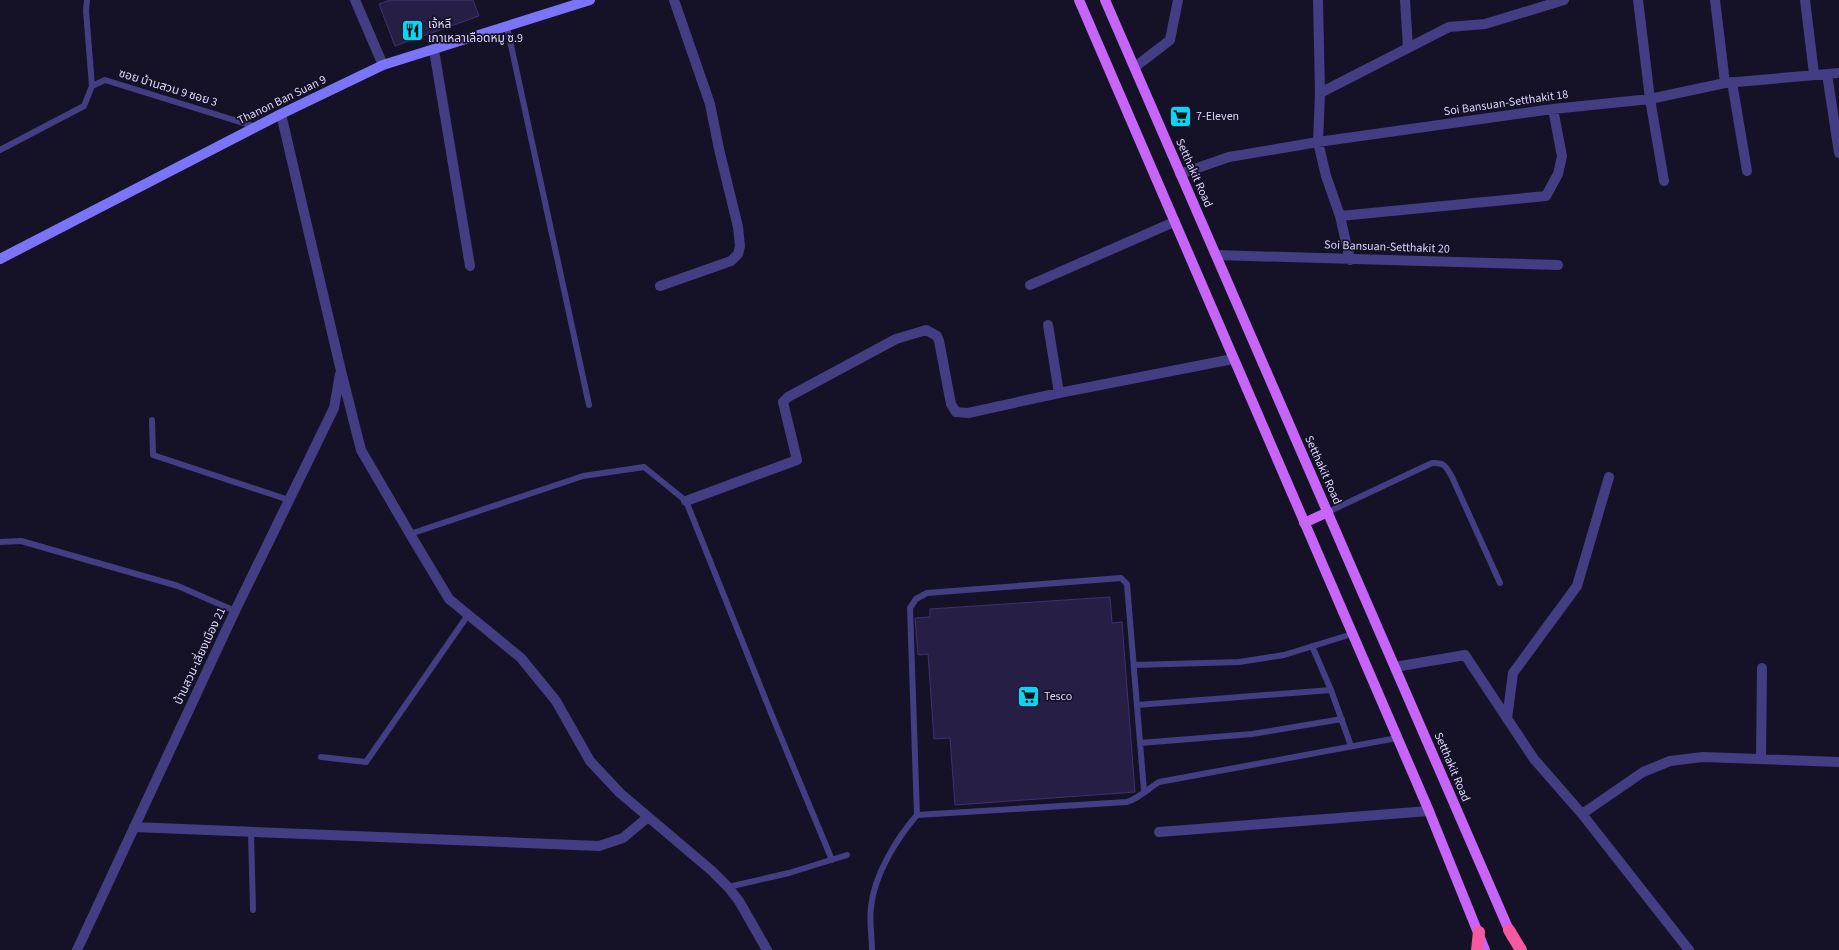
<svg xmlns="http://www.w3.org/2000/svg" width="1839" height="950" font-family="'Source Sans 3','Noto Sans Thai',sans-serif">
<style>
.building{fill:#271e46;stroke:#403171}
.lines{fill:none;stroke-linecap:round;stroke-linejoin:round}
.lane{stroke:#433e83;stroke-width:6}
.street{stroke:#433e83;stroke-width:10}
.secondary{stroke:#7c74f8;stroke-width:10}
.primary{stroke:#c665f7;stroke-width:10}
.highway{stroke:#f6599f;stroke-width:12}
.labels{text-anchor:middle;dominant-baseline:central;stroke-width:3.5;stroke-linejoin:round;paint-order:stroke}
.poi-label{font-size:12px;fill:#ddd8fd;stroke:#151126;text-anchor:start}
.street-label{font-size:12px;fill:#ddd8fd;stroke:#151126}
</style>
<rect width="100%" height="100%" fill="#151126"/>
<!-- building -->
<path class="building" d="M390,0H473L479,16L395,46L379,4Z
M1110,597L1112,623L1122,622L1135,792L955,805L950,738L934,739L928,654L918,655L915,618L930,617V609Z"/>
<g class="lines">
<!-- lane -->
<path class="lane" d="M87,0L86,11L92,86
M507,27L589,405
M0,150L84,106L92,86L105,80L256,127
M152,420L153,455L289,500
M1328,512L1432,463C1445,462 1446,467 1452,477L1500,583
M410,534L583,476L644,467L686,501L773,718L832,860
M0,542L21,541L178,586L235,611
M1312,646L1331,690L1351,746
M1134,665L1239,662L1284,655L1352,634
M1137,705L1331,690
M1140,743L1252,734L1342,719
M321,757L366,762L468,615
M917,815L910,608L916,599L927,593L1121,578L1127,584L1144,791
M251,832L253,910
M728,887L789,873L847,855
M872,950C872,936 869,921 871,907C874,875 897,838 917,815L1127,802C1139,798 1148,789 1159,782L1397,738"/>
<!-- street -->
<path class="street" d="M355,0L383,65
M1318,0L1320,93
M1405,0L1408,48
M1638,0L1650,99L1664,181
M1715,0L1725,83
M1805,0L1814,74
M434,50L470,266
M1135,67L1170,40L1178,0
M1827,74L1839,153
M1732,82L1747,171
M1553,109L1562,156L1558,174L1546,196L1340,216L1326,176L1318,142L1320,93L1449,27L1485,24L1564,0
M281,114L341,371L361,450L410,534L449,599L521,658L556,701L590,761L620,793L712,871L728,887L739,901L767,950
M1180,174L1229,157L1318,142L1553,109L1650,99L1725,83L1839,73
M1340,216L1350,260
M1216,255L1558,265
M1030,285L1174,222
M660,286L731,261L738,254L740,246L738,227L719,149L710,104L674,0
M1048,325L1059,393
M686,501L797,460L783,402L788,397L896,339L926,330L937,336L939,341L951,404L956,412L968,413L1059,393L1233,359
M1395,667L1465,655L1534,759L1582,814L1689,950
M1507,719L1513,673L1577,586L1609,477
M1761,759L1762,668
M1582,814L1643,772L1670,761L1703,757L1839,762
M134,827L599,846L623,838L648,817
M1159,832L1429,811
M77,950L235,611L334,408L340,374"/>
<!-- secondary -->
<path class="secondary" d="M0,259L281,114L383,65L590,0"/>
<!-- primary -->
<path class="primary" d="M1079,0L1429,811L1485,950
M1105,0L1512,937
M1304,523L1328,512"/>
<!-- highway -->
<path class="highway" d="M1509,930L1521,950
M1477,950L1479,932"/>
</g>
<!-- icons -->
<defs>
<symbol id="restaurant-square" viewBox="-11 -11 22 22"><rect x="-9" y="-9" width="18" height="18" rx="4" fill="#0ed3f3" stroke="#151126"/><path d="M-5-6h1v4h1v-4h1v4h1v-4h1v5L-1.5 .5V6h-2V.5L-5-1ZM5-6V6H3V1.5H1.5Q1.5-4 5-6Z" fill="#111"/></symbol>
<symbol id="supermarket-square" viewBox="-11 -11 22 22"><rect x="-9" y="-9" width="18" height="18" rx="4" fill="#0ed3f3" stroke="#151126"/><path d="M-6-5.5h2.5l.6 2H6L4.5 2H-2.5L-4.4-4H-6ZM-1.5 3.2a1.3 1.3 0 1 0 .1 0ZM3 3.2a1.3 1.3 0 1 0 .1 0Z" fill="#111"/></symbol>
</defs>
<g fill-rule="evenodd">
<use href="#restaurant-square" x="400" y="18" width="25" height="25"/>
<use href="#supermarket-square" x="1168" y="104" width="25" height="25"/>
<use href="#supermarket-square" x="1016" y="684" width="25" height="25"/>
</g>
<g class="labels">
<!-- poi labels -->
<g class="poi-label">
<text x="428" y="24">เจ้หลี<tspan x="428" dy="14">เกาเหลาเลือดหมู ซ.9</tspan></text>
<text x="1196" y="116">7-Eleven</text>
<text x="1044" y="696">Tesco</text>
</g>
<!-- street labels -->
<g class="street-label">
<text transform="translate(168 88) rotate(17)">ซอย บ้านสวน 9 ซอย 3</text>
<text transform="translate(282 100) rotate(-26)">Thanon Ban Suan 9</text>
<text transform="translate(1506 103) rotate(-8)">Soi Bansuan-Setthakit 18</text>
<text transform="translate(1194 173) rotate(66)">Setthakit Road</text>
<text transform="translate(1387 247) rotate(2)">Soi Bansuan-Setthakit 20</text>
<text transform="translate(1323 470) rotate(66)">Setthakit Road</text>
<text transform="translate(200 656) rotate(-65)">บ้านสวน-เลี่ยงเมือง 21</text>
<text transform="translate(1452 767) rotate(67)">Setthakit Road</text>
</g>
</g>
</svg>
